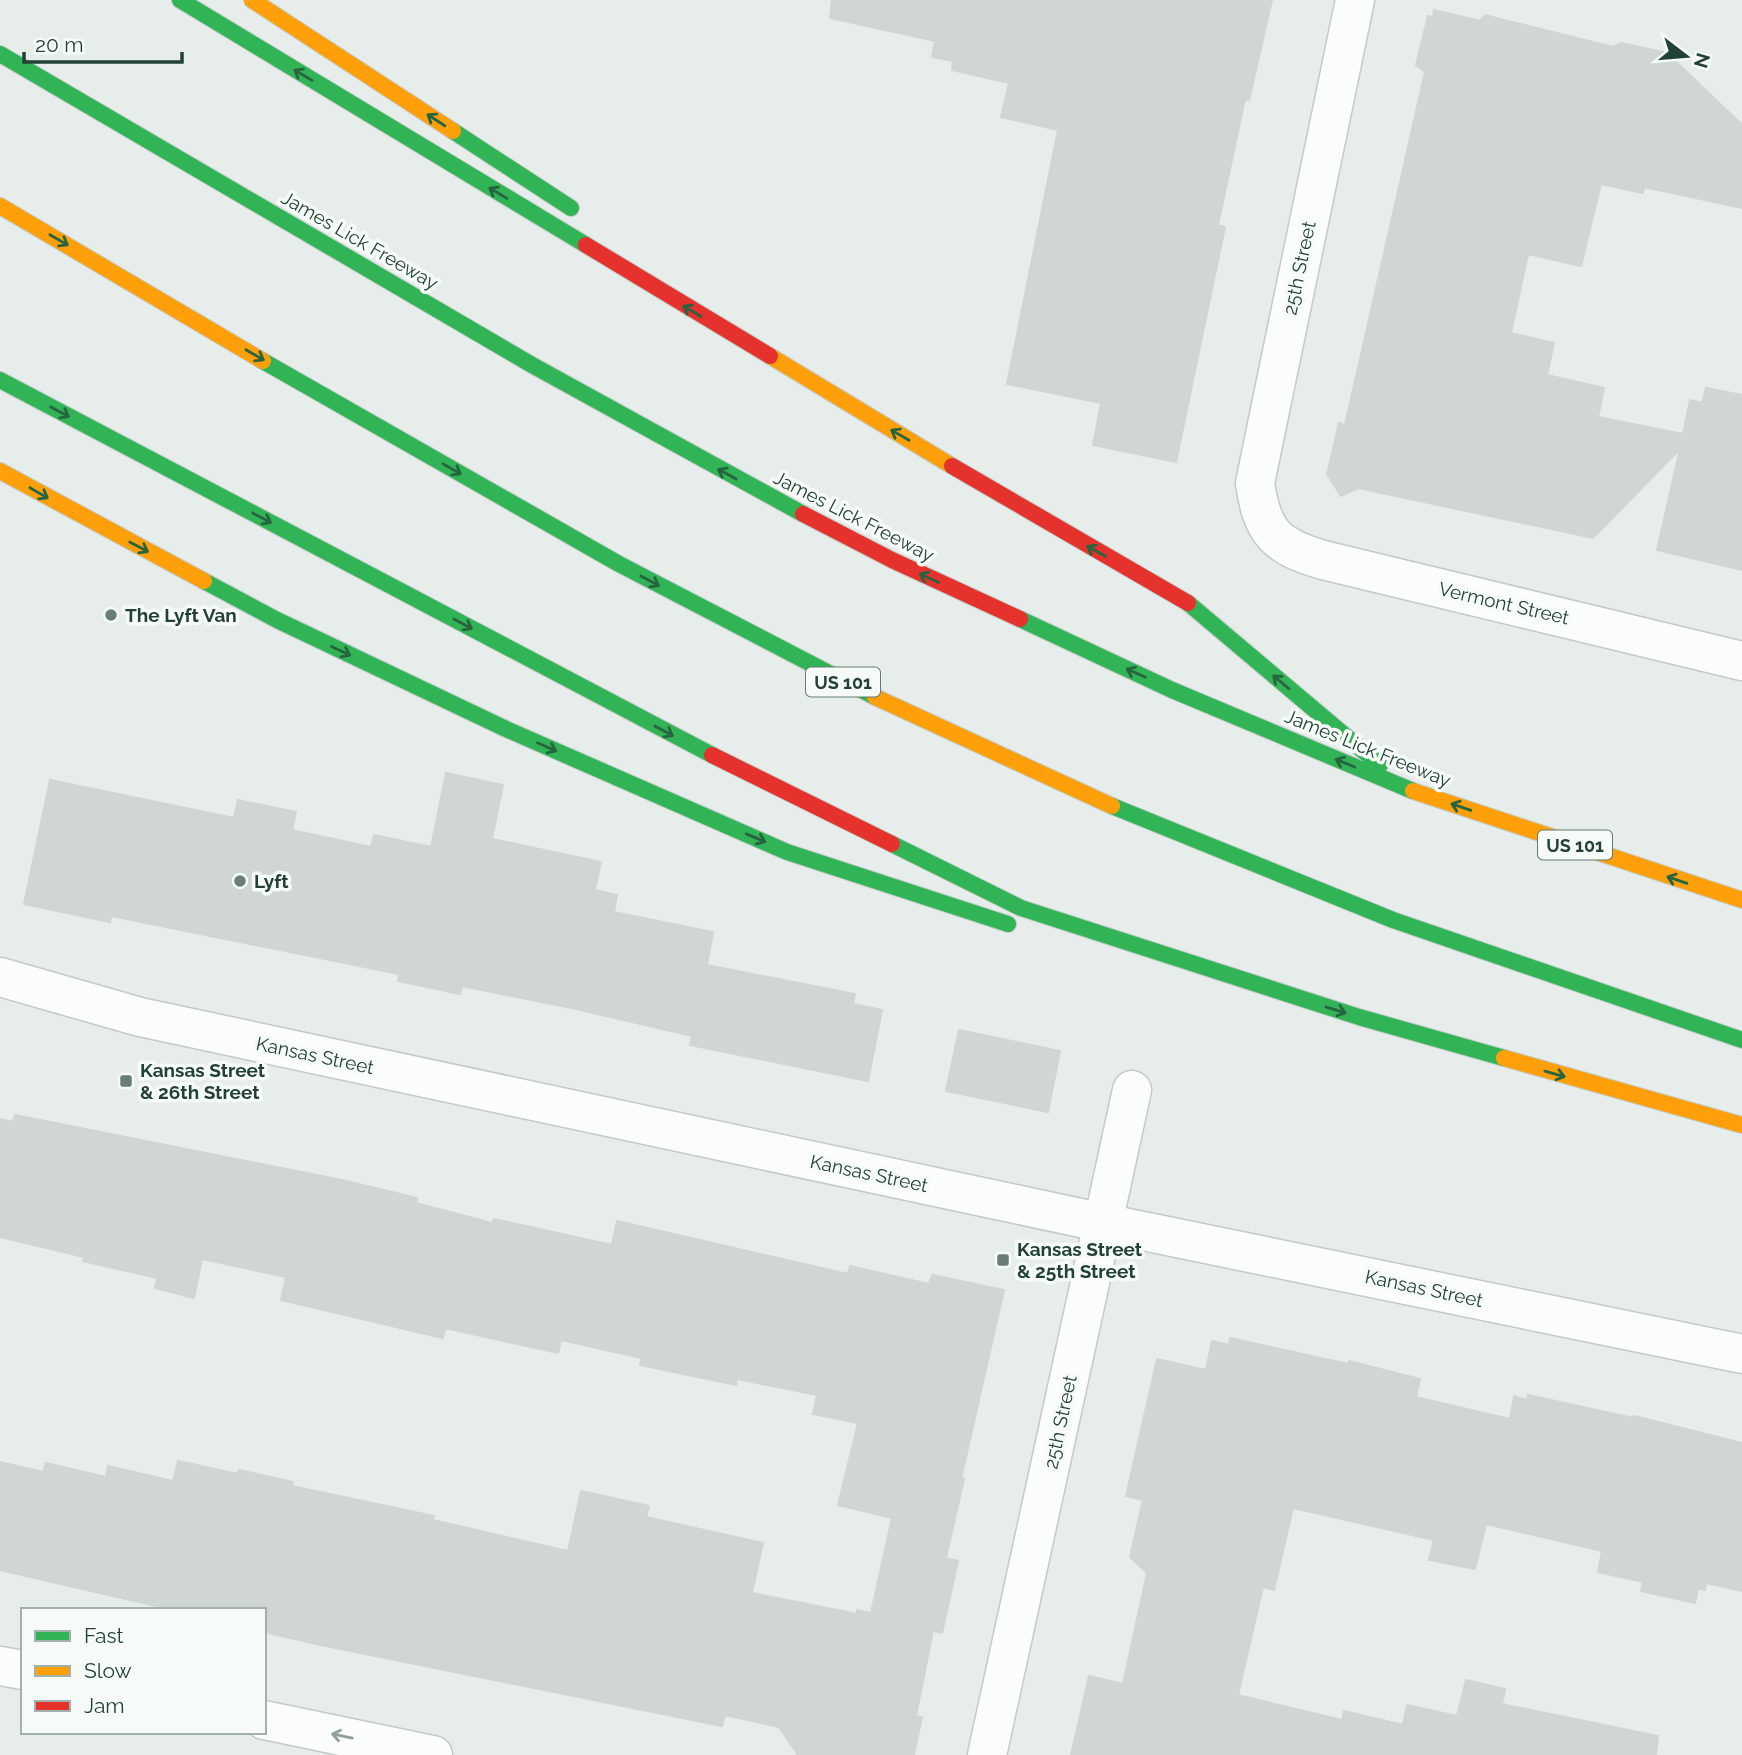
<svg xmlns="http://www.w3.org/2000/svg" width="1742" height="1755" font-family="Raleway,sans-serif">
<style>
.building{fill:#cfd6d3;stroke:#d0d6d3;stroke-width:2}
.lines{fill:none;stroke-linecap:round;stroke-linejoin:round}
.street-casing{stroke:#c4cac7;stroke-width:41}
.fast-casing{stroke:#c2ccc8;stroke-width:18}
.slow-casing{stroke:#c2ccc8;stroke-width:18}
.jam-casing{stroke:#c2ccc8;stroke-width:18}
.street{stroke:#fbfcfc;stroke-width:38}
.fast{stroke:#30b455;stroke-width:16}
.slow{stroke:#ff9f0a;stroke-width:16}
.jam{stroke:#e5322d;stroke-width:16}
.oneway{stroke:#276440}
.oneway2{stroke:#8f9f9a}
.poi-dot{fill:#687e76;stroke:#f6fbf8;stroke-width:2.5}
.labels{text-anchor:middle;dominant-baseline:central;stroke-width:7;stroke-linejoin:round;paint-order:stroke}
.shield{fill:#f6fbf8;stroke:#627a71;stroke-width:2}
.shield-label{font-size:18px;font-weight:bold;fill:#234237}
.street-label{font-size:19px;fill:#234237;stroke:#f6fbf8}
.poi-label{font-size:19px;font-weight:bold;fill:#234237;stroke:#f6fbf8;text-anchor:start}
</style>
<rect width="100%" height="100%" fill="#e7edea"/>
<!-- building -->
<path class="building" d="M832,0H1272L1249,100L1245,99L1218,225L1225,227L1176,462L1093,445L1101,403L1007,384L1058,130L1001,117L1009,83L952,70L953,61L932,57L935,41L830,18Z
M1434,10L1480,21L1485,15L1613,47L1621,43L1667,53L1742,125V208L1644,187L1643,193L1601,184L1581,266L1528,254L1511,333L1554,343L1547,375L1604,388L1598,417L1683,434L1690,400L1702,403L1706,388L1742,395V570L1657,550L1680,449L1593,538L1358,488L1341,496L1327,474L1339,423L1345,425L1425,72L1416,65L1428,16L1433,17Z
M446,773L503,785L492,839L601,862L595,890L617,895L614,912L713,932L707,965L855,994L853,1004L882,1010L868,1081L690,1045L692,1036L576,1009L462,986L460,994L398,981L399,974L111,916L110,922L24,904L50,780L234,818L238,800L296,812L292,830L371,847L374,835L431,847Z
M959,1030L1060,1051L1048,1112L946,1091Z
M15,1115L342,1180L417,1198L416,1203L492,1223L494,1219L612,1245L617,1221L848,1274L850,1266L929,1284L932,1275L1004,1290L961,1479H964L946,1558L958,1561L942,1633L933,1631L916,1716L922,1717L914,1755H798L779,1727L725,1715L722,1726L316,1644L264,1632V1610H173L0,1570V1462L43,1472L46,1463L106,1477L108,1466L173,1481L178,1461L238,1474L239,1470L293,1482L292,1486L434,1516L433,1520L568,1551L581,1491L649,1506L646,1517L763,1543L752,1593L857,1614V1610L871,1613L892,1518L838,1505L858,1423L813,1414L817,1395L737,1379L736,1385L640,1365L641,1358L561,1340L558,1353L445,1328L443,1338L281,1300L286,1277L202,1259L194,1298L155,1288L157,1278L83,1261L84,1257L0,1237V1119L13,1122Z
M1230,1338L1348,1364L1349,1361L1420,1379L1416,1397L1510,1419L1514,1396L1527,1400L1528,1395L1633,1418L1634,1416L1742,1443V1591L1706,1583L1705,1590L1698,1588L1695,1603L1641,1591L1643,1582L1598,1572L1602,1551L1486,1524L1475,1569L1429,1560L1434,1540L1293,1508L1274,1590L1263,1587L1238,1695L1342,1720L1344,1711L1403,1725L1407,1705L1457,1716L1466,1680L1505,1689L1502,1704L1658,1736L1656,1755H1071L1089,1676L1123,1684L1147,1573L1130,1557L1143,1500L1126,1496L1157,1359L1206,1370L1212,1341L1229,1345Z"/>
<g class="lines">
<defs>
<path id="street" d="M1355,0L1255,483C1262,532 1275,546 1323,560L1742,661
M0,977L140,1017L1104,1223L1742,1354
M0,1666L23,1670
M264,1720L433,1755
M987,1755L1132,1090"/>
<path id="fast" d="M180,0L586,245
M0,54L532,365L803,514
M453,131L571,208
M263,361L619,564L875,697
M0,380L712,755
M204,581L277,620L506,729L787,852L1008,924
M1188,603L1380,765
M1020,619L1172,690L1413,791
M1112,806L1393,920L1742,1040
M892,844L1021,908L1359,1017L1504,1058"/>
<path id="slow" d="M252,0L453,131
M0,206L263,361
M770,356L952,466
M0,471L204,581
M875,697L1112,806
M1413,791L1742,900
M1504,1058L1742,1125"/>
<path id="jam" d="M586,245L770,356
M952,466L1188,603
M803,514L892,560L1020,619
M712,755L892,844"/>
</defs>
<!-- street casing -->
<use href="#street" class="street-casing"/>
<!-- fast casing -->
<use href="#fast" class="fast-casing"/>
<!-- slow casing -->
<use href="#slow" class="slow-casing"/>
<!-- jam casing -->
<use href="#jam" class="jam-casing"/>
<!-- street -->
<use href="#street" class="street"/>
<!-- fast -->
<use href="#fast" class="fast"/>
<!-- slow -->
<use href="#slow" class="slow"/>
<!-- jam -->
<use href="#jam" class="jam"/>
</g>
<!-- one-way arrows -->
<defs><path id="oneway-shaft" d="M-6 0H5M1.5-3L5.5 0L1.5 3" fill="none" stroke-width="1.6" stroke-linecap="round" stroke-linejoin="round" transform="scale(1.75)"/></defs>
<g class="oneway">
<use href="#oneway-shaft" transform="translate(303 75) rotate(-149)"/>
<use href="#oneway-shaft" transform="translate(436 120) rotate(-147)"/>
<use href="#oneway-shaft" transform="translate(498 193) rotate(-149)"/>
<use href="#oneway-shaft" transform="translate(59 240) rotate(30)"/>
<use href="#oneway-shaft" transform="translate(692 311) rotate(-149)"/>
<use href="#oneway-shaft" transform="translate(255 355) rotate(30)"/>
<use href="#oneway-shaft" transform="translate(60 412) rotate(28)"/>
<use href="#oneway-shaft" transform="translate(900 435) rotate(-150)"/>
<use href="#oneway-shaft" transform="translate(452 469) rotate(30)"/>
<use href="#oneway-shaft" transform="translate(727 474) rotate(-151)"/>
<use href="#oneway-shaft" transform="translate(39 493) rotate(30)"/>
<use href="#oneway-shaft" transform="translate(262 518) rotate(28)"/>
<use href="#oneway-shaft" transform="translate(139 547) rotate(28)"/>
<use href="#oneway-shaft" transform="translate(1096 551) rotate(-151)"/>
<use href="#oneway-shaft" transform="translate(929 578) rotate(-155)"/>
<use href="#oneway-shaft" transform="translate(650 581) rotate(28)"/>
<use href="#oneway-shaft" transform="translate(463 624) rotate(28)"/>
<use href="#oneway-shaft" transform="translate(341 651) rotate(25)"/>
<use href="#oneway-shaft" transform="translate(1136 673) rotate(-156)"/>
<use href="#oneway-shaft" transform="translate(1281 682) rotate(-140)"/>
<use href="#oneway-shaft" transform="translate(664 731) rotate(28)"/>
<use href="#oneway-shaft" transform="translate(547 747) rotate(24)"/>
<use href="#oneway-shaft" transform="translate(1345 763) rotate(-158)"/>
<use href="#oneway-shaft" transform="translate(1461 807) rotate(-161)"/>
<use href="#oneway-shaft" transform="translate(756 838) rotate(23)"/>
<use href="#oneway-shaft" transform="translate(1677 880) rotate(-161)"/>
<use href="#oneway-shaft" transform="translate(1336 1010) rotate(17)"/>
<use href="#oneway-shaft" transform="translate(1555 1074) rotate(16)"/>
</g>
<use class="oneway2" href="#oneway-shaft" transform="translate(342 1736) rotate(-168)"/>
<!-- markers -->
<g class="poi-dot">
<circle cx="111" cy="615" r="7"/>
<circle cx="240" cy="881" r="7"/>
<rect x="119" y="1074" width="14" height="14" rx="3.5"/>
<rect x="996" y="1253" width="14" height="14" rx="3.5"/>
</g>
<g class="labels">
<!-- shield labels -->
<g class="shield">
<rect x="806" y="667.5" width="74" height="29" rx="5"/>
<rect x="1538" y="830.5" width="74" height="29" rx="5"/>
</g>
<g class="shield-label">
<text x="843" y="682">US 101</text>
<text x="1575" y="845">US 101</text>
</g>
<!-- street labels -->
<g class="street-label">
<text transform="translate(360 240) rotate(30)">James Lick Freeway</text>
<text transform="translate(1299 268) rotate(-78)">25th Street</text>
<text transform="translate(854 516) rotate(27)">James Lick Freeway</text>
<text transform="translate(1504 603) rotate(13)">Vermont Street</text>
<text transform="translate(1368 748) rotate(22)">James Lick Freeway</text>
<text transform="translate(315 1055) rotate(12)">Kansas Street</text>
<text transform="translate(869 1173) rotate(12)">Kansas Street</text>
<text transform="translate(1424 1288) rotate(12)">Kansas Street</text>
<text transform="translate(1060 1422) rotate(-78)">25th Street</text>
</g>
<!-- poi labels -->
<g class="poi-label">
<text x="125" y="615">The Lyft Van</text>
<text x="254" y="881">Lyft</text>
<text x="140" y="1070">Kansas Street<tspan x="140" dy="22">&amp; 26th Street</tspan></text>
<text x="1017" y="1249">Kansas Street<tspan x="1017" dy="22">&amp; 25th Street</tspan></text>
</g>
</g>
<!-- legend -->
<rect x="21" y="1608" width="245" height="126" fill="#f6fbf8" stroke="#a2b1ab" stroke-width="2"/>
<rect x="35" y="1631" width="35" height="10" fill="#30b455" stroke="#a2b1ab" stroke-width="2"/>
<text x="84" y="1643" font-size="21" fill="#234237">Fast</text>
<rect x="35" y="1666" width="35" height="10" fill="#ff9f0a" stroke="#a2b1ab" stroke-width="2"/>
<text x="84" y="1678" font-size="21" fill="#234237">Slow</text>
<rect x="35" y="1701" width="35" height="10" fill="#e5322d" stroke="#a2b1ab" stroke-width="2"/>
<text x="84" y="1713" font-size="21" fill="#234237">Jam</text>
<!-- north arrow -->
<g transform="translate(1686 56) rotate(106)" stroke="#f6fbf8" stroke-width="5" paint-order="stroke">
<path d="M0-5L12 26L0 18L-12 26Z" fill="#234237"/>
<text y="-10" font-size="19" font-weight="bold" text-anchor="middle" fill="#234237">N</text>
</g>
<!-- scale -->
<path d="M24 52v10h158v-10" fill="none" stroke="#234237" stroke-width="3.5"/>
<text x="35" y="52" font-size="21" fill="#234237" stroke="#f6fbf8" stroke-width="5" paint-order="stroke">20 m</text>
</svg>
